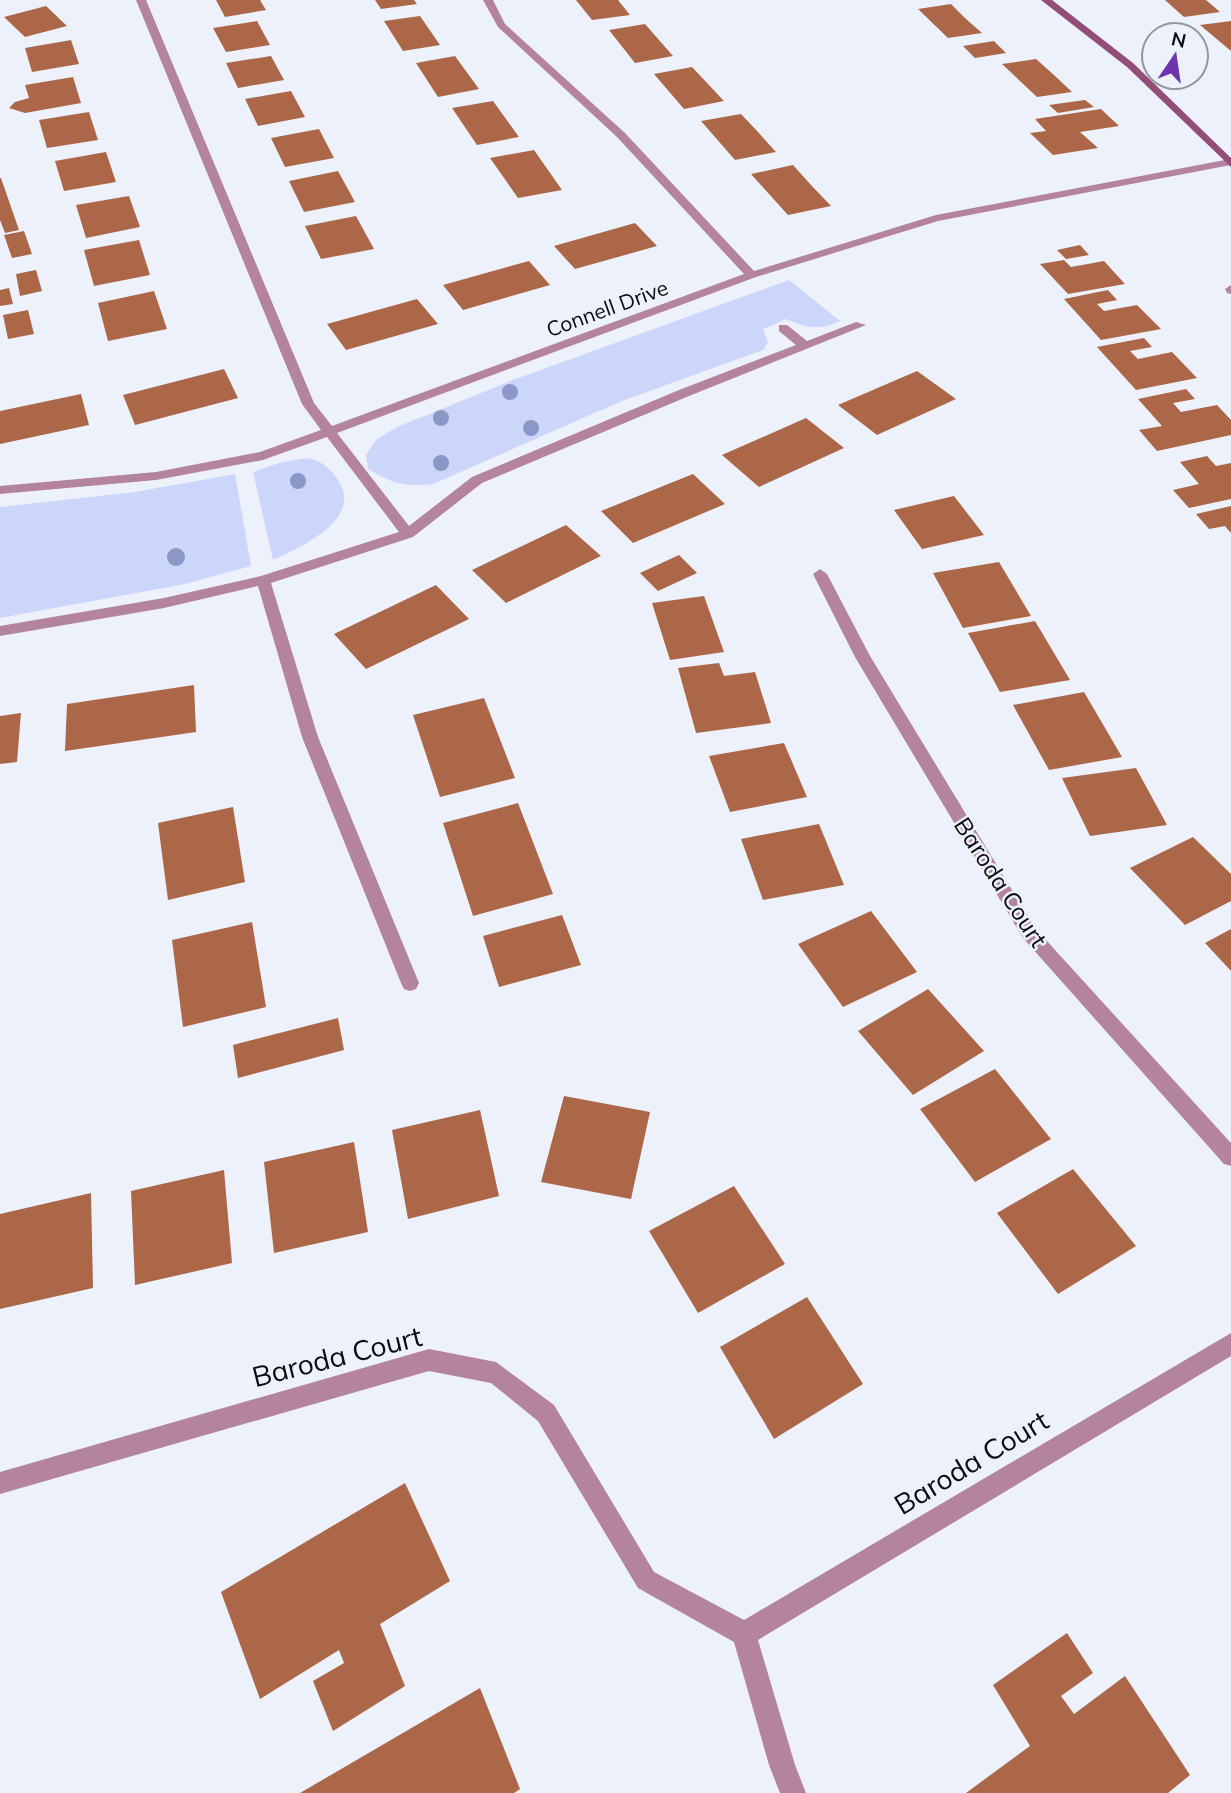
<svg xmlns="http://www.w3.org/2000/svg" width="1231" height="1793" font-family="Mulish,sans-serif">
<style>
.green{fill:#cbd6fa}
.building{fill:#ac6748}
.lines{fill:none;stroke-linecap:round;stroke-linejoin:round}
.street{fill:#b483a0;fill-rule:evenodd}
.secondary{fill:#924d79;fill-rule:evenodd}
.tree{fill:#8c96c7}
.labels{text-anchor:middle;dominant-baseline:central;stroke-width:5;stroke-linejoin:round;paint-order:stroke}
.far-street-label{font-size:21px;fill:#0b0c10;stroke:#edf1fc}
.street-label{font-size:24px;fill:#0b0c10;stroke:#edf1fc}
.near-street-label{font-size:28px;fill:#0b0c10;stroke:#edf1fc}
</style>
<rect width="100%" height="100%" fill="#edf1fc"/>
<!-- green -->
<path class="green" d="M789,280L840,321C818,331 807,328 786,319L763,329L768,342L763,350L622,401L433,484C403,487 394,484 368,469L366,455L376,440L397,427L513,380Z
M308,458C323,462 329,467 338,480C365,519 299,548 273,560L253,472L282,462Z
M235,474L251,566L185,584L0,618V507L135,492Z"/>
<!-- building -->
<path class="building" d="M216,0H260L266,10L225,17Z
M375,0H414L417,4L381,9Z
M576,0H618L630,15L592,20Z
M1165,0H1206L1220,12L1184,17Z
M951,4L966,19L982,33L948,38L918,9Z
M46,6L67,26L25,37L4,17Z
M420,16L440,45L403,51L384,21Z
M257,21L270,45L226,52L213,28Z
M1231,21V51L1200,25Z
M645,24L673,56L635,63L609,30Z
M71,40L79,64L32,72L25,48Z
M994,41L1006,53L975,58L963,46Z
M271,56L284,80L238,88L226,63Z
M455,56L479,89L438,97L416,63Z
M1036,59L1054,75L1072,92L1037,97L1002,64Z
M692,67L724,101L684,109L654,74Z
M73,77L81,103L25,113L9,108L15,102L29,98L25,85Z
M291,91L305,117L258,126L245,99Z
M1085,100L1094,107L1058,113L1049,105Z
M493,101L519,137L477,145L452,108Z
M1101,109L1119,126L1080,132L1098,148L1053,155L1030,133L1046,131L1035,119Z
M89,112L98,140L47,148L39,120Z
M741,114L758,132L776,152L735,160L701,121Z
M319,129L334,158L285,167L271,138Z
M534,150L562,190L518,198L490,158Z
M106,152L116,182L64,191L55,161Z
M793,165L811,185L831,206L788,215L751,174Z
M338,171L355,202L304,212L289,181Z
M0,178H1L19,230L5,233L0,220Z
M129,196L140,227L86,238L76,205Z
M356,216L374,249L321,259L305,226Z
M635,223L657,246L575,269L554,246Z
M24,231L32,254L12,258L4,235Z
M139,240L150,275L94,286L84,250Z
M1080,245L1089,255L1066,259L1057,250Z
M1064,260L1071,267L1104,261L1125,284L1068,294L1040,264Z
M529,261L550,285L463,310L443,285Z
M36,270L42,291L20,296L16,274Z
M9,288L13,304L0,306V290Z
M1108,290L1117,300L1097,304L1104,311L1137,305L1161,329L1101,340L1064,299Z
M154,291L167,329L108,341L98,303Z
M417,299L438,324L346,350L327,324Z
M28,310L34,334L8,339L3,315Z
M1144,338L1152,347L1130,351L1138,359L1172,352L1197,378L1136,390L1097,347Z
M224,369L238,398L135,425L123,395Z
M917,371L956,399L877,435L838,405Z
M1186,389L1195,399L1173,403L1181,412L1217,405L1231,420V435L1157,451L1139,430L1162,426L1138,399Z
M81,394L89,425L0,444V411Z
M806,418L844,448L759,487L722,455Z
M1207,456L1216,466L1231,463V499L1189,508L1173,490L1199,484L1180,462Z
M693,474L725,504L633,543L601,511Z
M954,496L984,535L922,549L894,510Z
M1231,506V533L1225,526L1209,529L1196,514Z
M566,525L601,556L506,603L472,570Z
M679,555L697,573L658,591L640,573Z
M999,562L1031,616L963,628L933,573Z
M436,585L469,619L366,669L334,634Z
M704,596L724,652L670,660L652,603Z
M1035,621L1070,680L1000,692L968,633Z
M719,663L724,676L755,672L771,723L696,733L678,668Z
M194,685L196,732L65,751L67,704Z
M1084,692L1122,757L1049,770L1013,705Z
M484,698L515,778L440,797L413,715Z
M21,713L17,762L0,764V716Z
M784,743L807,797L730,812L709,756Z
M1136,768L1167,825L1090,836L1062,778Z
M518,803L553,894L473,916L443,823Z
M233,807L245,882L168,900L158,823Z
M819,824L844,885L763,900L741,839Z
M1193,837L1231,874V901L1185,925L1130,868Z
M871,911L917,972L843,1007L798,944Z
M562,915L581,965L499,987L483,936Z
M252,922L266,1007L183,1027L172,940Z
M1231,929V971L1205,943Z
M928,989L984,1051L913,1095L858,1031Z
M338,1018L344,1050L238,1078L233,1045Z
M995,1069L1051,1139L975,1182L920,1109Z
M564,1096L650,1112L631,1199L541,1182Z
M480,1110L499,1196L408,1219L392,1130Z
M354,1142L368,1232L274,1253L264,1162Z
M1073,1169L1136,1246L1058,1294L997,1213Z
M224,1170L232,1263L135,1285L131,1191Z
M734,1186L785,1264L698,1313L649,1231Z
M91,1193L93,1288L0,1309V1214Z
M807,1297L863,1384L774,1439L720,1347Z
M405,1483L450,1581L380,1624L405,1686L333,1731L313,1681L344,1663L339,1650L260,1699L221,1592Z
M1067,1633L1093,1673L1061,1696L1074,1714L1125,1676L1190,1775L1168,1793H966L1030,1746L993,1685Z
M480,1688L520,1789L514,1793H300Z"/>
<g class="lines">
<!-- street -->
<path class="street" d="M136,0H146L314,403L332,426L744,274L617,137L498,27L483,0H493L505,24L625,133L754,271L936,215L1230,159L1231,165L938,221L756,277L337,433L409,526L472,477L679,390L796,345L779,331V325H787L807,341L856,322L866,325L689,396L482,483L413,537L271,583L318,737L419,983L416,989L410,991L404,989L401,983L302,737L258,586L164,608L0,636V626L164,598L261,576L399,532L327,437L263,460L156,480L0,494V486L156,472L260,452L321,430L302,404Z
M1231,285V294L1227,293L1225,289Z
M820,569L827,574L870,656L1035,928L1231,1143V1166L1224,1164L1023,938L855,657L813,574Z
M1231,1333V1356L758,1640L795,1765L806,1793H780L769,1765L734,1642L638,1588L538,1421L491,1383L429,1371L0,1494V1472L429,1349L496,1362L554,1405L654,1572L744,1620Z"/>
<!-- secondary -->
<path class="secondary" d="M1041,0H1052L1133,63L1231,158V167L1127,67Z"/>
</g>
<!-- trees -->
<g class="tree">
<circle cx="510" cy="392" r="8"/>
<circle cx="441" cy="418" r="8"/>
<circle cx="531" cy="428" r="8"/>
<circle cx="441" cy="463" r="8"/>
<circle cx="298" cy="481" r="8"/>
<circle cx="176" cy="557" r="9"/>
</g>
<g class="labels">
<!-- far-street labels -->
<g class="far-street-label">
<text transform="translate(607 308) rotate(-20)">Connell Drive</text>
</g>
<!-- street labels -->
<g class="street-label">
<text transform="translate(1001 882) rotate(57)">Baroda Court</text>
</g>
<!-- near-street labels -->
<g class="near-street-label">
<text transform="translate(337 1356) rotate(-14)">Baroda Court</text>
<text transform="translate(971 1462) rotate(-31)">Baroda Court</text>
</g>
</g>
<!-- north arrow -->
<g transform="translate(1175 56) rotate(13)"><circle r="33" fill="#edf1fc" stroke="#93959e" stroke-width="2"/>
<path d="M0-5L12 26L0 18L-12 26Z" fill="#6c35ac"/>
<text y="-10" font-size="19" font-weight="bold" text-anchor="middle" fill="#0b0c10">N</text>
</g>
</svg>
